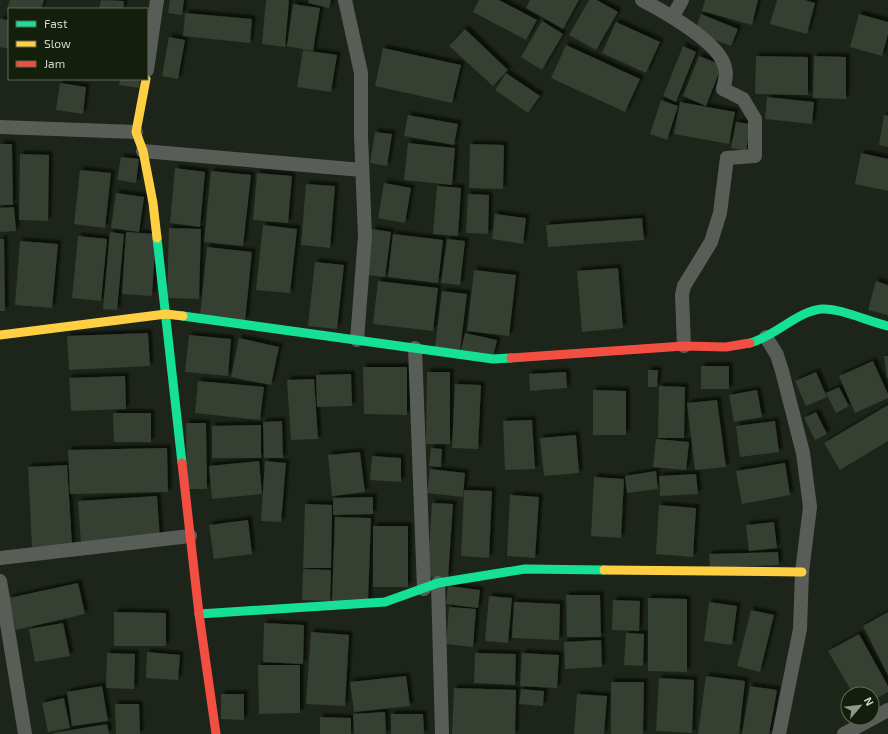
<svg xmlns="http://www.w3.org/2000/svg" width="888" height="734" font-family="'Exo 2',sans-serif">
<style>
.building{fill:#363f30;filter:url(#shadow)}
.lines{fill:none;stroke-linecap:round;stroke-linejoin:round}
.street{stroke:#595d58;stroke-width:14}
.fast{stroke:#16e098;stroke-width:9}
.slow{stroke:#ffcf43;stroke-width:9}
.jam{stroke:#f24e42;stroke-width:9}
</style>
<defs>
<filter id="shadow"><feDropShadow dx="3.5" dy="-3.5" stdDeviation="1" flood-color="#0009"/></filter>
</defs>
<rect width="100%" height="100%" fill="#1d2419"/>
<!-- building -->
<path class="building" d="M10,0H44L41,9H7Z
M101,0L124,1L123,9H99Z
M170,0H184L182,15L168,13Z
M266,0H289L285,47L262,44Z
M309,0H331L329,8L308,3Z
M479,0H499L537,20L526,40L473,12Z
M530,0H579L563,29L526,8Z
M589,0H597L618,12L596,50L569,35Z
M705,0H758L752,25L702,11Z
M777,0H805L815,3L807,34L770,24Z
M293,4L320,8L313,51L287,46Z
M185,13L252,19L250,43L183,36Z
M701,14L738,29L731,46L694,32Z
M859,14L888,22V34L882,56L850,47Z
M0,19L9,20V49L0,47Z
M542,21L563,34L542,70L521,57Z
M616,22L660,42L646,73L602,53Z
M465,29L508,70L493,86L449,46Z
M169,37L185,40L178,79L162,76Z
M566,45L640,79L625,112L551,78Z
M683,46L696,52L676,102L663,96Z
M383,48L461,65L452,103L375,86Z
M303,50L337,55L331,92L297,87Z
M699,56L722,65L706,106L683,96Z
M756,56L808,57V95L755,94Z
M814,56L846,57V99L813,98Z
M506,73L540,96L528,113L495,90Z
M120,79H140L139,88L119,85Z
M60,83L86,87L83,114L56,110Z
M767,97L814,102L812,124L765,119Z
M661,100L678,106L667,140L650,134Z
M680,102L735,112L729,144L674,134Z
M408,115L458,124L454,145L404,136Z
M884,115L888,116V147L879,145Z
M736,122L751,124L746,151L731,148Z
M375,132L392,134L387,166L370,163Z
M408,143L455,148L452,185L404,180Z
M0,144H12L13,205H0Z
M470,144L504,145L503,189L469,188Z
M861,153L888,159V191L855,184Z
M20,154L49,155L48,221L19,220Z
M121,157L139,159L136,183L117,180Z
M175,168L205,172L200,227L170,223Z
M80,170L111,173L105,228L74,224Z
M211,171L251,175L243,246L204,242Z
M257,173L292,176L288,223L253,220Z
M384,183L411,188L405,223L378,218Z
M306,184L335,186L330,248L301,245Z
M437,186L461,188L458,236L433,234Z
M116,193L144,197L139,232L111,228Z
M468,194L489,195L488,234L466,233Z
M14,207L16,231L0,232V208Z
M495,214L526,218L523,244L492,239Z
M642,218L644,240L548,247L546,225Z
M263,225L297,229L290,293L256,290Z
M169,228L201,229L199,299L167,298Z
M372,229L391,232L385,277L367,275Z
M110,232L124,234L117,310L103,309Z
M126,232L156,234L152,296L122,294Z
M393,234L443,240L438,283L388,277Z
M78,236L107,239L101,301L72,298Z
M0,239H4L5,311H0Z
M447,239L465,241L460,285L441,283Z
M20,241L58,244L52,308L15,305Z
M207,247L252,252L245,321L200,316Z
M315,262L344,265L337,329L308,326Z
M618,268L623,328L582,332L577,271Z
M474,270L516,275L509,336L467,331Z
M378,281L438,288L433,331L373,324Z
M876,281L888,285V315L868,310Z
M442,291L467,294L460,350L435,347Z
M148,333L150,366L69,370L67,336Z
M465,333L497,340L493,357L461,350Z
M189,335L231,339L228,376L185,372Z
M239,338L279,347L271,385L231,377Z
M884,356H888V378H887Z
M873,361L888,394V398L855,413L839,376Z
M701,366H729V389H701Z
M363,367H407V415L364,414Z
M648,370H658L657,387H648Z
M427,372H450V444H426Z
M566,372L567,388L530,391L529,374Z
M816,372L827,397L806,406L795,381Z
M351,374L352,406L317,407L316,375Z
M125,376L126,409L71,411L69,378Z
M314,379L318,439L291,440L287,380Z
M198,381L264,387L260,420L195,413Z
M455,384L481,385L478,449L452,448Z
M659,386L685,387L684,438H658Z
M839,387L849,406L836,413L826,393Z
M593,390L626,391V435H593Z
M757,390L762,417L734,422L729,395Z
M717,400L726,467L695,470L687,403Z
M888,405V441L840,470L824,443Z
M816,412L827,434L815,440L804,418Z
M113,413H151V442H114Z
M532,420L535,469L505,470L503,421Z
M282,421L283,458H264L263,422Z
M775,421L779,452L740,457L736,426Z
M186,423H206L207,489H187Z
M261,425V458H212V426Z
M576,435L579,473L544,476L540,438Z
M656,439L689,442L686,470L653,467Z
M167,448L168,492L70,494L68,450Z
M431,448L442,449L441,467L429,466Z
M360,452L365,492L332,496L328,455Z
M372,456L401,458V482L370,480Z
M259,461L262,494L212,499L209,466Z
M265,461L286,463L281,522L261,521Z
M785,463L790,495L742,504L736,471Z
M67,465L72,545L32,547L28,467Z
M430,469L465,473L463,497L427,493Z
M656,471L658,489L627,493L625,476Z
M696,474L698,494L660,496L659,476Z
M594,477L624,479L621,538L591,536Z
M464,490L492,491L489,558L461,556Z
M510,495L539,497L535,558L507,556Z
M157,496L160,539L81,544L78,501Z
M373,497V514L333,515V498Z
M432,503L453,504L448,578L427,577Z
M305,504L332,505L331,568H303Z
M659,505L696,508L693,557L656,554Z
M335,517L371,518L368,602L332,601Z
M248,520L252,554L214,559L209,525Z
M774,522L777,548L749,551L746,525Z
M373,526H408V587H373Z
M778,552L779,565L710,568L709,554Z
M303,569L331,570L330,601L302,600Z
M78,583L85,614L16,630L9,598Z
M448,586L480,590L478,608L446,604Z
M566,595H600L601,637H567Z
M489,596L512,598L508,643L485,641Z
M648,598L687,599V672L648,671Z
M613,600L640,601L639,631L612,630Z
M514,602L560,604L559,640L512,638Z
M709,602L737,606L732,645L704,641Z
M449,607L476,609L473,647L446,644Z
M751,610L774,615L760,672L737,666Z
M114,612L166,613V646H114Z
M888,612V675L863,626Z
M63,623L70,656L35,662L29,629Z
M264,623L304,625L303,664L263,662Z
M311,632L349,635L345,706L306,704Z
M626,633L644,634L643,666L624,665Z
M859,634L888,686V692L872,701V694H853L828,651Z
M601,640L602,667L565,669L564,642Z
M147,652L180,655L178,680L146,678Z
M107,653L135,654L134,689L106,688Z
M475,653L516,654L515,685L474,683Z
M522,653L559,655L557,688L520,686Z
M258,665H300V713L259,714Z
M406,676L410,706L354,712L350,682Z
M706,676L745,681L739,734H698Z
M659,678L694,680L692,733L656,731Z
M611,682H644L643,734H611Z
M102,686L108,721L72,726L67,692Z
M750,686L777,690L769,734H742Z
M454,688L516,690L515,734H452Z
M521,689L544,691L543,706L519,704Z
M221,694H244V720L221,719Z
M577,694L607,696L604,734H574Z
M64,698L70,728L48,732L42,703Z
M115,704H139L140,734H116Z
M385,712L386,734H354L353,714Z
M391,714H423L424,734H391Z
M320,717L351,718V734H320Z
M107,724L109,734H53V733Z"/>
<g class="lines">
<!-- street -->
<path class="street" d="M345,0L361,73V136L365,236L357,340
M642,0C663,11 721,43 725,68C727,75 725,82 723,89L743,99L755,119V156L727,158L720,213L711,242L684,286L682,295L684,346
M673,16L682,0
M147,70L157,0
M0,127L136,132
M143,151L362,170
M766,337L777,355L782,371L803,453L810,507L802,572L800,629L779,734
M415,348L424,589
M0,558L190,536
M0,581L25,734
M438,583L442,734
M844,734L888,710"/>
<!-- fast -->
<path class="fast" d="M157,238L182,463
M183,316L493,359L511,358
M750,343C776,336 797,311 822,309C841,308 869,322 888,326
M199,614L385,602L438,583L525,569L604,570"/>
<!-- slow -->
<path class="slow" d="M146,79L136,132L143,151L153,203L157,238
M0,335L166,314L183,316
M604,570L802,572"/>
<!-- jam -->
<path class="jam" d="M511,358L684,346L726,347L750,343
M182,463L199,614L216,734"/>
</g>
<!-- legend -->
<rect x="8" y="8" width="140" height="72" fill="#131f0a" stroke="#5f6957"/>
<rect x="16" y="21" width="20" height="6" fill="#16e098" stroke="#5f6957"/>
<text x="44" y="28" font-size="12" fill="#d0d8cb">Fast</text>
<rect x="16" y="41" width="20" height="6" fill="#ffcf43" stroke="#5f6957"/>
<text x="44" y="48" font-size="12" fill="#d0d8cb">Slow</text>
<rect x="16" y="61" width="20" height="6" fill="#f24e42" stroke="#5f6957"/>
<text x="44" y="68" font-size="12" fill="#d0d8cb">Jam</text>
<!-- north arrow -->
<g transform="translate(860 706) rotate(62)"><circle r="19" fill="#131f0a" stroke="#5f6957"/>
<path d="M0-3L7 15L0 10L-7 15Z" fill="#91998d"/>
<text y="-6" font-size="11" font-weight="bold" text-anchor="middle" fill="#d0d8cb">N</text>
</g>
</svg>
